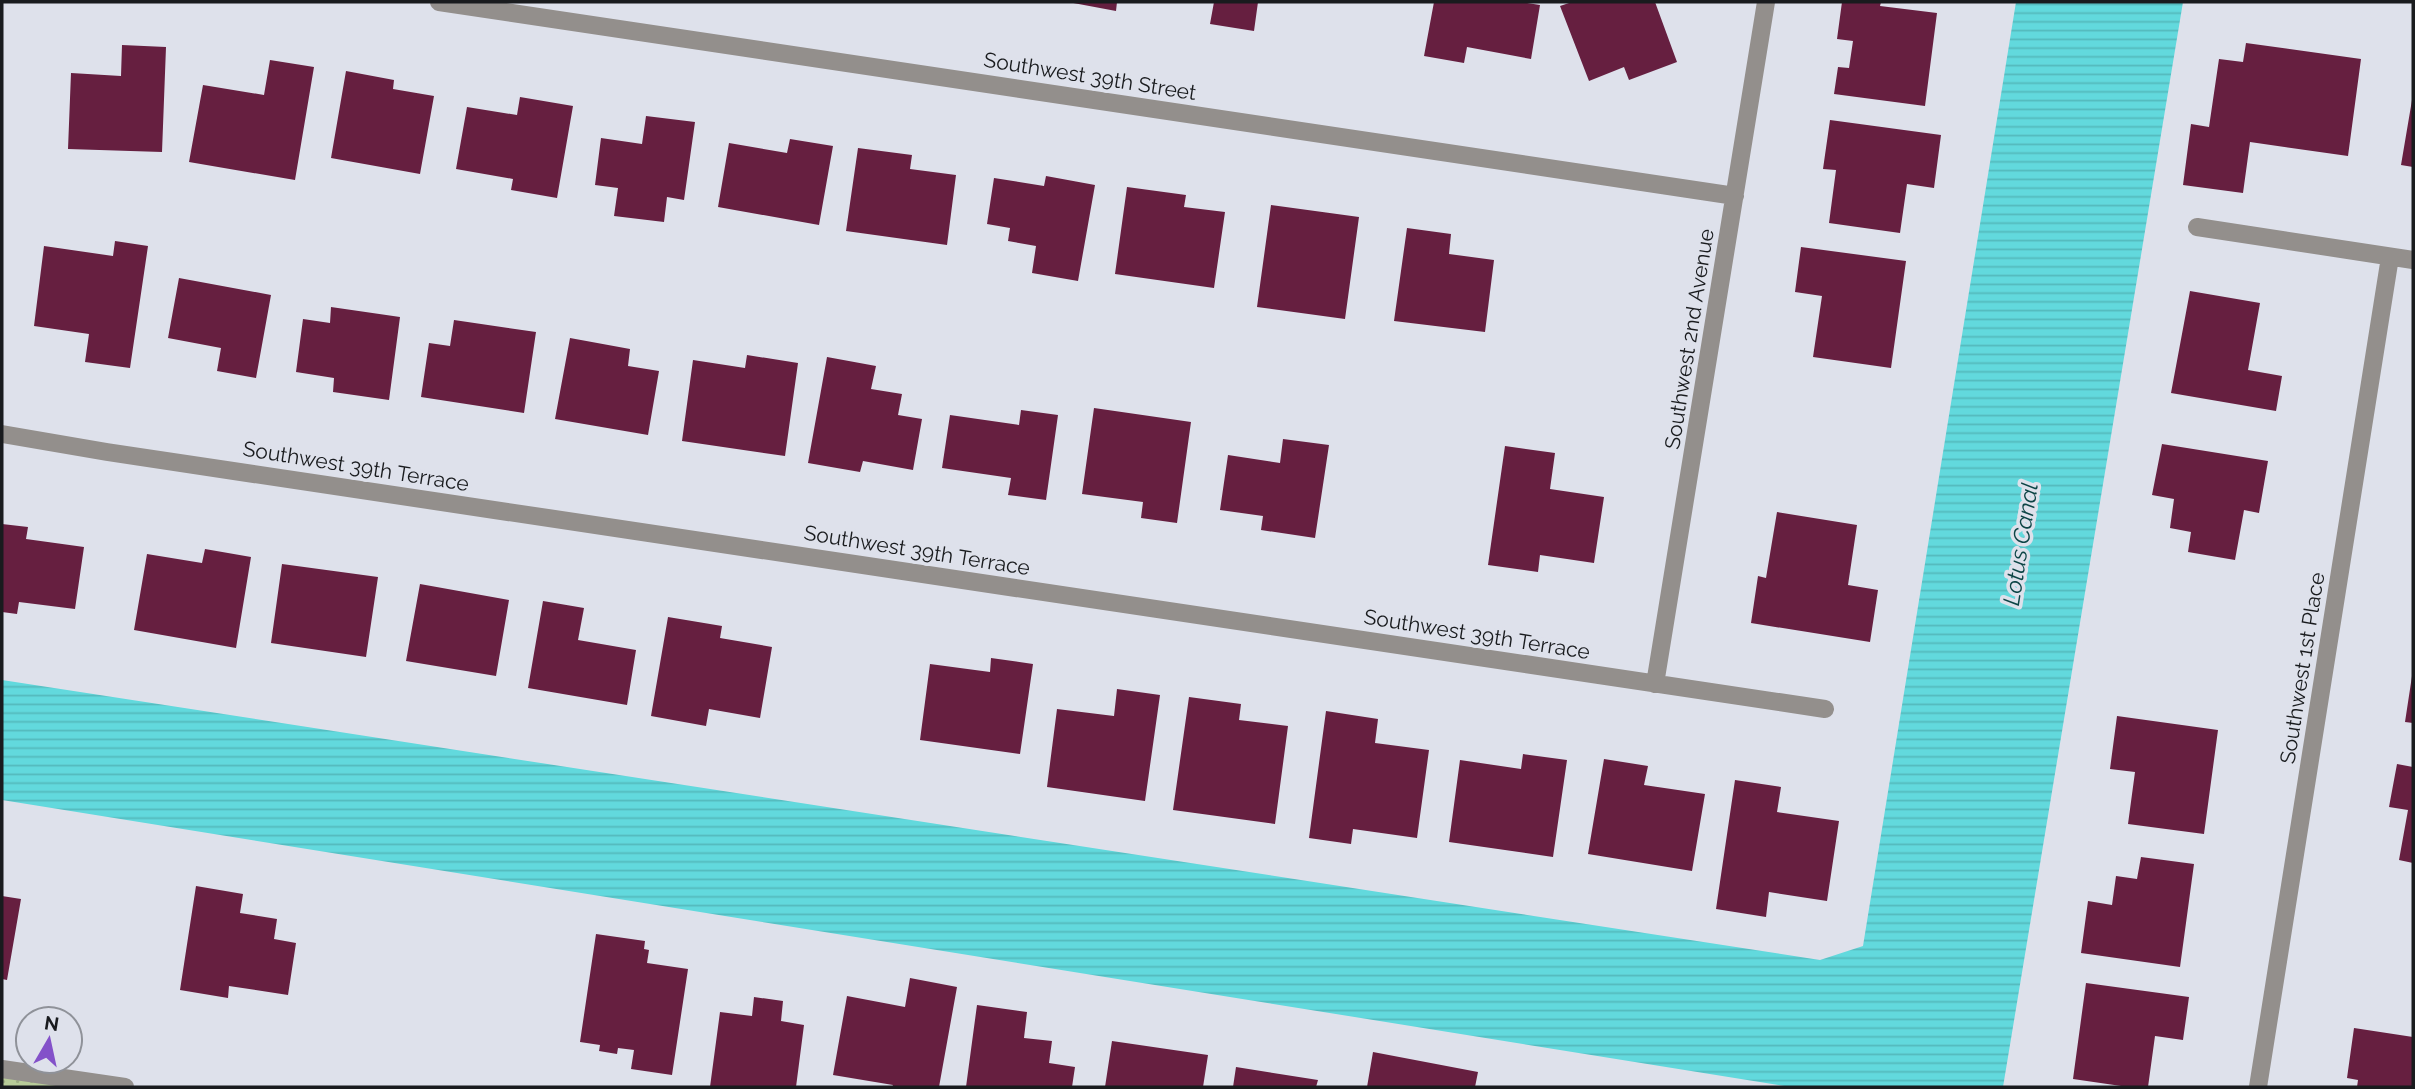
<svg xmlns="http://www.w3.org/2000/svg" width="2415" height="1089" font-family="Raleway,sans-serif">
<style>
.park{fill:url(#park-dots)}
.water{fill:url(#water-rules)}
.building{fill:#661f40}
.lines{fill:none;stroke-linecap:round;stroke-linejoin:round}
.minor{stroke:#938f8c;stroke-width:18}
.labels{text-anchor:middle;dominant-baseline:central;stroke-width:7;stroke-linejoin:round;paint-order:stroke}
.street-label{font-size:21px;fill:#191b1e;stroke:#dee1eb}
.water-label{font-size:23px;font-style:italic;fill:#0d4546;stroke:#dee1eb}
</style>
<defs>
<pattern id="park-dots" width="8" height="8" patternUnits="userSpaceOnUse" patternTransform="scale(1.75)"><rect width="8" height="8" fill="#b8cc99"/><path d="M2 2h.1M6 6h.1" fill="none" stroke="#9eaf83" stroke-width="1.8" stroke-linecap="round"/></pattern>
<pattern id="water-rules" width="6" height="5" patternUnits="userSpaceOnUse" patternTransform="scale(1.75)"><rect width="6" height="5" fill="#62d9dd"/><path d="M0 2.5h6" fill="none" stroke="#54babd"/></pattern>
</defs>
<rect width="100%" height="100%" fill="#dee1eb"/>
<!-- park -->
<path class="park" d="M2,1069L125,1087H2Z"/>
<!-- water -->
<path class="water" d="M2016,2H2183L2003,1087H1791L2,800V680L1820,960L1863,946Z"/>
<!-- building -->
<path class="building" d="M1068,2H1117L1116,11Z
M1214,2H1258L1254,31L1210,24Z
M1434,2H1521L1540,5L1531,59L1467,47L1464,63L1424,56Z
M1572,2H1655L1677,62L1629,80L1624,67L1589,81L1560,6Z
M1842,2H1881L1880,6L1937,13L1925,106L1834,94L1838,67L1849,68L1853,41L1837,39Z
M2246,43L2361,59L2348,156L2250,142L2243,193L2183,185L2191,124L2209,127L2219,59L2243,62Z
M122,45L166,47L162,152L68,149L71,73L121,76Z
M270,60L314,67L295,180L189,162L203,85L264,95Z
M346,71L394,80L393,89L434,96L420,174L331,158Z
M520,97L573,106L557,198L511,190L513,179L456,169L467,107L517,115Z
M2412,100H2413V167L2401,165Z
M646,116L695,122L684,200L667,197L664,222L614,216L618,188L595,185L601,138L642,144Z
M1830,120L1941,135L1934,188L1907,184L1900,233L1829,223L1836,170L1823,169Z
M790,139L833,146L819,225L718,207L729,143L787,153Z
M858,148L912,155L910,169L956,175L947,245L846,231Z
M1046,176L1095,185L1078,281L1032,273L1036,246L1008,241L1010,228L987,224L994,178L1044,186Z
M1127,187L1186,195L1184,207L1225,212L1214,288L1115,274Z
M1271,205L1359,217L1345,319L1257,307Z
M1407,228L1451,234L1449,254L1494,260L1485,332L1394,321Z
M115,241L148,246L130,368L85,362L89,334L34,326L44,246L113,256Z
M1801,247L1906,261L1891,368L1813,357L1822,296L1795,292Z
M179,278L271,295L256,378L217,371L221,348L168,338Z
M2190,291L2260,303L2248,370L2282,376L2276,411L2171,393Z
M331,307L400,317L389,400L333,392L334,378L296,372L303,319L330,323Z
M454,320L536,332L524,413L421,397L429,343L450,346Z
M570,338L630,349L628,366L659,371L648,435L555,419Z
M747,355L798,363L785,456L682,441L693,360L745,368Z
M827,357L876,366L871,389L902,394L898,415L922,419L913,470L863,461L860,472L808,463Z
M1094,408L1191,422L1177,523L1141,518L1143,502L1082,494Z
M1021,410L1058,415L1046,500L1008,495L1011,478L942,468L950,415L1019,425Z
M1283,439L1329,445L1315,538L1261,530L1263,516L1220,510L1228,455L1280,463Z
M2162,444L2268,461L2259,513L2244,510L2235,560L2188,552L2191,532L2170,528L2174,499L2152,495Z
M1505,446L1555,453L1550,489L1604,497L1594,563L1540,555L1538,572L1488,565Z
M1777,512L1857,525L1848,585L1878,590L1870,642L1751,623L1758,576L1766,578Z
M2,524L28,527L26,539L84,547L75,609L19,602L17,614L2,612Z
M205,549L251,557L236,648L134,630L147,554L202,563Z
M282,564L378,577L366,657L271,643Z
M420,584L509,600L496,676L406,661Z
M543,601L584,608L578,640L636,650L627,705L528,688Z
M668,617L722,626L720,638L772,647L760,718L709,709L706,726L651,716Z
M991,658L1033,664L1020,754L920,740L930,664L990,672Z
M2412,676H2413V723L2405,722Z
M1117,689L1160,695L1145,801L1047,787L1057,709L1114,716Z
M1189,697L1241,704L1239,720L1288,726L1275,824L1173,810Z
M1326,711L1378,719L1375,743L1429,750L1417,838L1353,829L1351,844L1309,838Z
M2117,716L2218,730L2204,834L2128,824L2135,772L2110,769Z
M1523,754L1567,760L1553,857L1449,842L1460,760L1521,769Z
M1604,759L1648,766L1644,785L1705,794L1692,871L1588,854Z
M2397,764L2413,767V863L2399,860L2408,810L2389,807Z
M1735,780L1781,787L1777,812L1839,821L1827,901L1769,892L1766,917L1716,909Z
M2141,857L2194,864L2180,967L2081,953L2088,901L2112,905L2116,876L2137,879Z
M196,886L243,894L240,913L277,919L274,939L296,943L288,995L229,986L228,998L180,990Z
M2,896L21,899L7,980L2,979Z
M596,934L645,941L644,949L649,950L647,963L688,969L672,1075L631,1069L634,1050L618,1048L617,1054L599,1051L600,1045L580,1042Z
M910,978L957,987L939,1087H892L893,1085L833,1075L847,996L905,1007Z
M2086,983L2189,997L2183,1040L2155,1036L2148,1087H2128L2073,1079Z
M754,997L783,1001L781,1021L804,1025L796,1087H710L720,1012L752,1016Z
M977,1005L1027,1012L1024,1038L1052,1041L1049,1063L1075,1067L1072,1087H966Z
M2354,1028L2413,1037V1087H2357L2358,1080L2347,1078Z
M1112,1041L1208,1055L1203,1087H1105Z
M1373,1052L1478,1072L1475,1087H1367Z
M1236,1067L1318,1080L1316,1087H1233Z"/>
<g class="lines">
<!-- minor -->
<path class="minor" d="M439,2L1735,196
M2197,227L2413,260
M2,434L107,452L1825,709
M1655,684L1766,2
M2,1069L125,1087
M2258,1087L2390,257"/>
</g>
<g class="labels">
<!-- street labels -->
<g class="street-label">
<text transform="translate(1090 76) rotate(9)">Southwest 39th Street</text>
<text transform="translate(1689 339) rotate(-81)">Southwest 2nd Avenue</text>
<text transform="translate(356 466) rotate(9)">Southwest 39th Terrace</text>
<text transform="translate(917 550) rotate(9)">Southwest 39th Terrace</text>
<text transform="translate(1477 634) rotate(9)">Southwest 39th Terrace</text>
<text transform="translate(2302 668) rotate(-81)">Southwest 1st Place</text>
</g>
<!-- water labels -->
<g class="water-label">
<text transform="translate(2020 544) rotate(-81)">Lotus Canal</text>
</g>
</g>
<!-- border -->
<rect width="2415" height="1089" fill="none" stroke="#191b1e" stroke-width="7"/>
<!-- north arrow -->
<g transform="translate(49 1040) rotate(9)"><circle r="33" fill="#dee1eb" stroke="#8f9299" stroke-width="2"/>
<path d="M0-5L12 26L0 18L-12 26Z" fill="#8351c9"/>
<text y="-10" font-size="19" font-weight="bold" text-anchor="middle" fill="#191b1e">N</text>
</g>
</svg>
